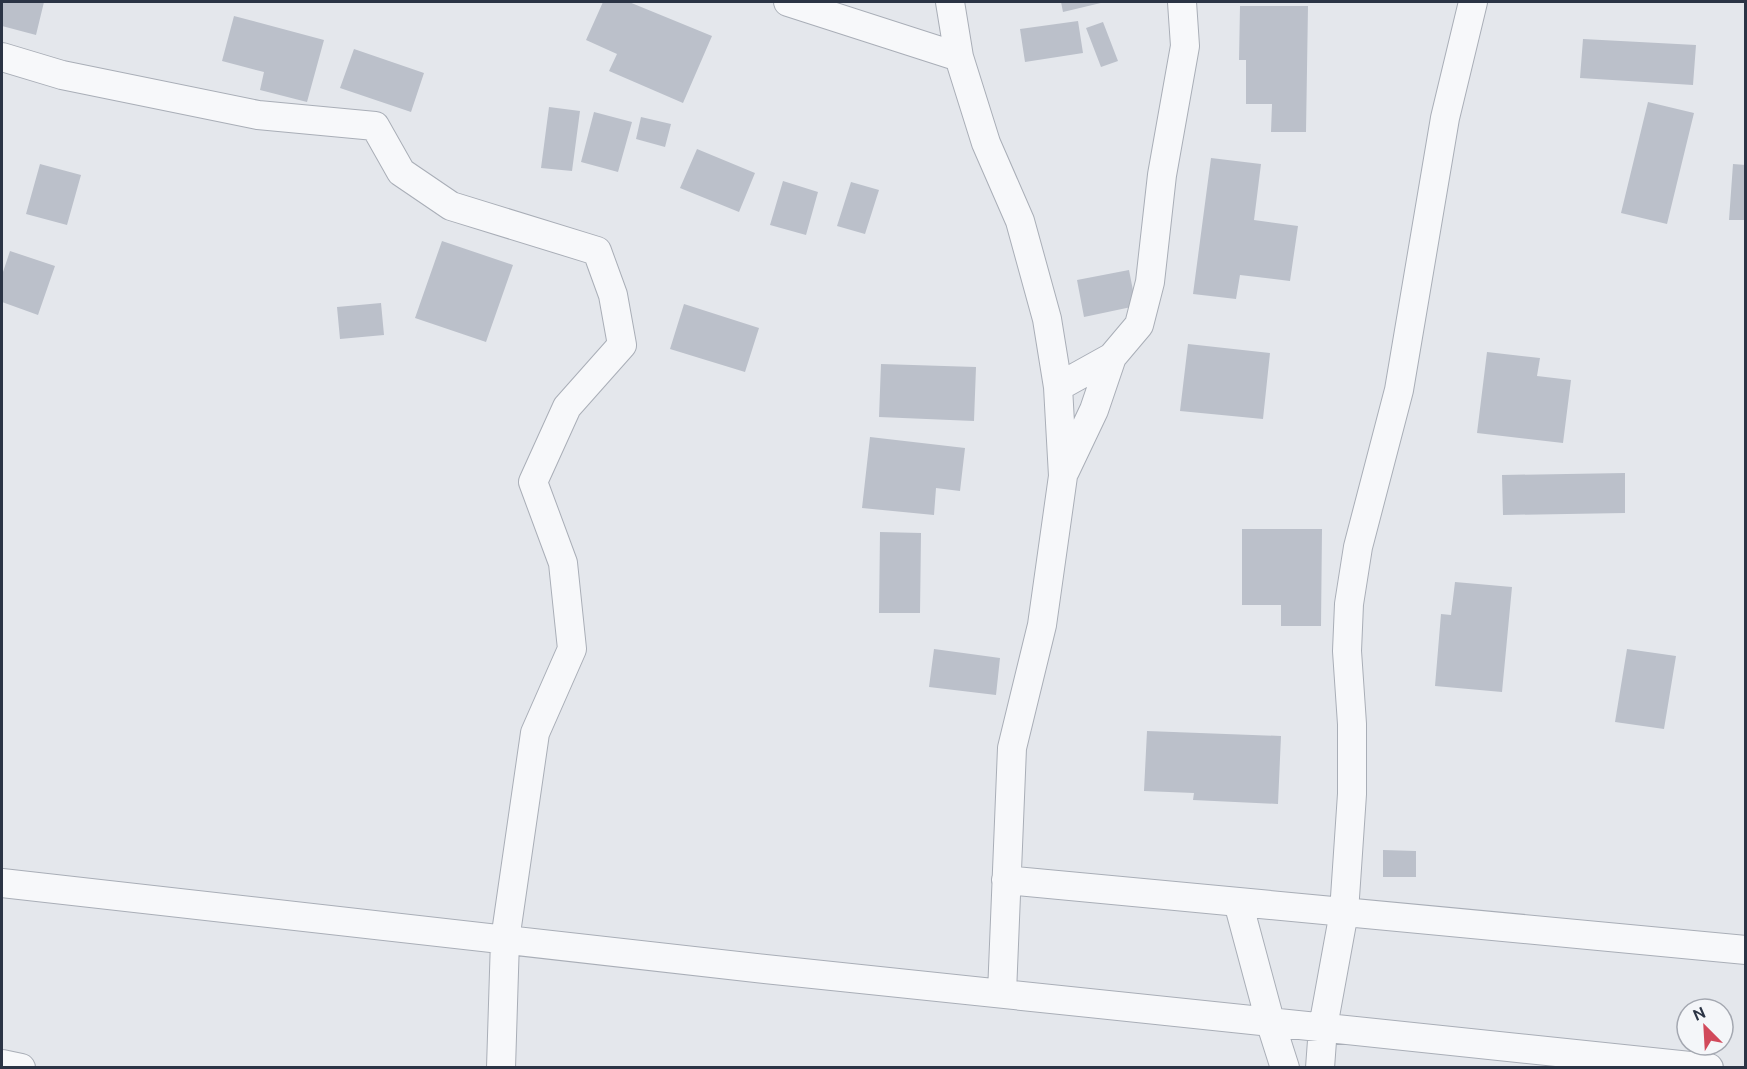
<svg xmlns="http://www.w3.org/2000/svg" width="1747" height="1069" font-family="Ubuntu,sans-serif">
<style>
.building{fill:#bbc0ca}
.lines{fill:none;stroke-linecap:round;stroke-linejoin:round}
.street-casing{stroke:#a9aeb7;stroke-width:30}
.street{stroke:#f7f8fa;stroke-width:28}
</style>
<rect width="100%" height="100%" fill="#e4e7ec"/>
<!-- building -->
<path class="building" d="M2,2H44L36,35L2,26Z
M603,2H629L712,36L683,103L609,71L617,54L586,40Z
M1061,2H1105L1063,12Z
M1240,6H1308L1306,132H1271L1272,104H1246V60H1239Z
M234,16L324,40L307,102L260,90L264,72L222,61Z
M1078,21L1083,53L1025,62L1020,29Z
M1103,22L1118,61L1101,67L1086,28Z
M1583,39L1696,45L1693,85L1580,78Z
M354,49L424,73L411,112L340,88Z
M1648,102L1694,113L1667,224L1621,213Z
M549,107L580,111L572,171L541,168Z
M594,112L632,122L618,172L581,162Z
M641,117L671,124L665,147L636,139Z
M697,149L755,173L739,212L680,188Z
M1211,158L1261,164L1254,220L1298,226L1290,281L1240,275L1236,299L1193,294Z
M40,164L81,175L67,225L26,214Z
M1733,164L1746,165V220H1729Z
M783,181L818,192L806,235L770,225Z
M851,182L879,190L865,234L837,226Z
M442,241L513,265L486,342L415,318Z
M10,251L55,266L38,315L2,302V275Z
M1129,270L1136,306L1084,317L1077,280Z
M381,303L384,335L340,339L337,307Z
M684,304L759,328L745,372L670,349Z
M1188,344L1270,353L1263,419L1180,411Z
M1487,352L1540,358L1537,376L1571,380L1563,443L1477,433Z
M881,364L976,367L974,421L879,417Z
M870,437L965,448L960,491L936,488L934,515L862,508Z
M1625,473V513L1503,515L1502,475Z
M1242,529H1322L1321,626H1281V605H1242Z
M880,532L921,533L920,613H879Z
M1455,582L1512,587L1502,692L1435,686L1441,614L1451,615Z
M934,649L1000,658L996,695L929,687Z
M1627,649L1676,656L1664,729L1615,722Z
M1147,731L1281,736L1278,804L1193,800L1194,793L1144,791Z
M1383,850L1416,851V877H1383Z"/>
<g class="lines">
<defs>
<path id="street" d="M788,2L959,57
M950,2L959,57L986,143L1020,221L1047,319L1058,387L1063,476L1042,625L1012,748L1002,993
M2,57L62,75L258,115L375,126L401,172L451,206L597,251L613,295L622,345L567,407L533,482L563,563L572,649L535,733L505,940L501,1068
M1058,387L1112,357
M1065,471L1094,410L1112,357L1139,325L1150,282L1162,175L1185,46L1182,2
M1006,880L1746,950
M2,883L765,969L1709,1068
M1238,902L1270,1021L1285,1068
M2,1064L21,1068
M1320,1068L1323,1027L1344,912L1352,794V724L1347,651L1349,604L1358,547L1399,390L1445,118L1473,2"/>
</defs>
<!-- street casing -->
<use href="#street" class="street-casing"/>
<!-- street -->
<use href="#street" class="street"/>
</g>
<!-- border -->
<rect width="1747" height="1069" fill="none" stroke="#2b3445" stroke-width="6"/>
<!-- north arrow -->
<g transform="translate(1705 1027) rotate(336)"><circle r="28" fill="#f4f6f9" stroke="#a4a8b1" stroke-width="1.5"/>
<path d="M0-4.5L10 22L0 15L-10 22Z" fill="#d1495b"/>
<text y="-9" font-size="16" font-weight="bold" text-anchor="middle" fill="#2b3445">N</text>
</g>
</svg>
